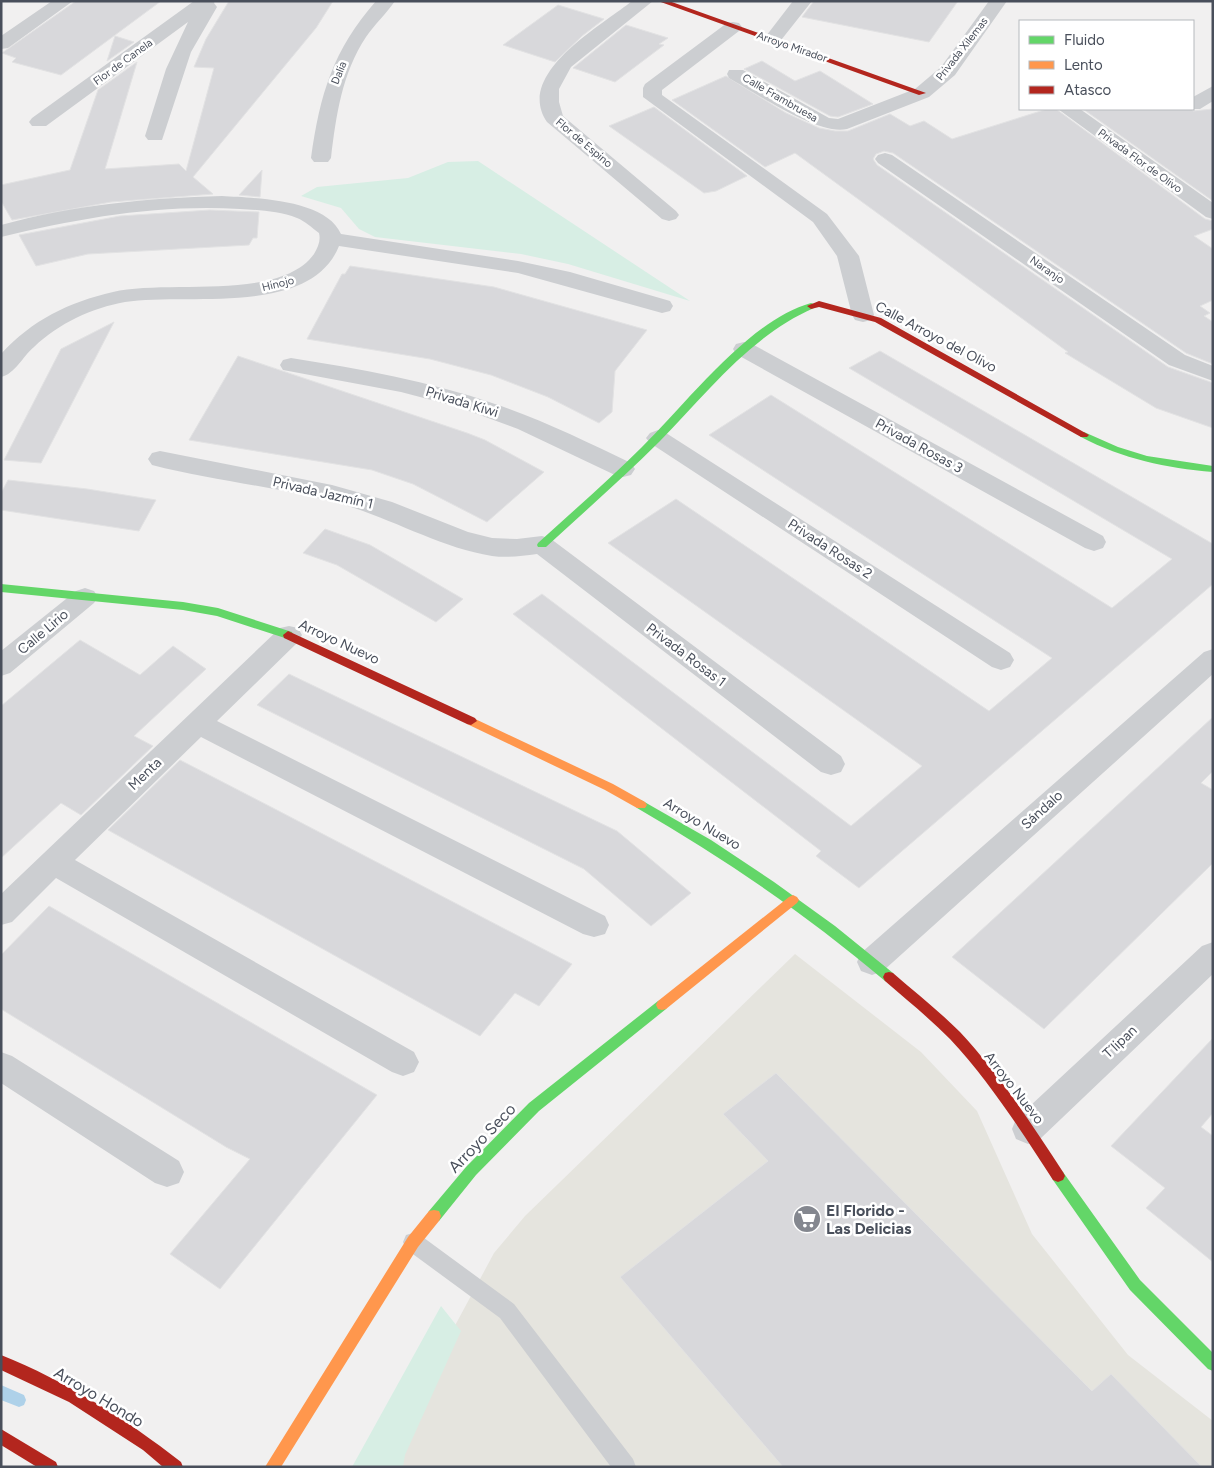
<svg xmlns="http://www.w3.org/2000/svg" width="1214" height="1468" font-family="Figtree,sans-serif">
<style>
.commercial{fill:#e5e4de}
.green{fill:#d7eee4}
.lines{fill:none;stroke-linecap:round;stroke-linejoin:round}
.stream{fill:#aed1e9;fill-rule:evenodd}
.building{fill:#d8d8db;stroke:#e2e2e3}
.lane{fill:#ccced1;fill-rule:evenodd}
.street{fill:#ccced1;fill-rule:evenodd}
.fast{fill:#63d668;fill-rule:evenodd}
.slow{fill:#ff974d;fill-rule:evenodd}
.jam{fill:#b3261e;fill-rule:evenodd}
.labels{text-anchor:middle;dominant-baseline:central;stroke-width:5;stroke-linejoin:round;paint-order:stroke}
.far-street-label{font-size:11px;fill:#494f5b;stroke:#fff}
.street-label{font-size:14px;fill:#494f5b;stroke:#fff}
.near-street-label{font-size:16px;fill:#494f5b;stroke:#fff}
.near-poi-label{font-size:16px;font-weight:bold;fill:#494f5b;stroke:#fff;text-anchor:start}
</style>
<rect width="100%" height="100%" fill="#f1f0f0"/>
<!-- commercial -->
<path class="commercial" d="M795,954L921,1052L977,1111L1032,1234L1128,1355L1213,1421V1467H379L494,1253L525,1216Z"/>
<!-- green -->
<path class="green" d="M478,161L690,301L568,264L521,254L375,237L359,229L341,208L301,196L317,187L408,178L448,162Z
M441,1306L461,1331L405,1455L403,1467H352Z"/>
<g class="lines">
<!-- stream -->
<path class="stream" d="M1,1385L24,1395L26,1400L24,1405L19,1407L1,1400Z"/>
</g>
<!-- building -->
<path class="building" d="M76,1H161L61,75L12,62L16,58L2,53Z
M229,1H333L316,28L193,177L213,194L111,202L12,220L1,201V185L70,170L98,90L137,62L105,169L179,164L186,171L214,68L194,67L206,39Z
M814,1H958L929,42L802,17Z
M558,5L604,19L582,36L555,62L503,45Z
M626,25L668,38L659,44L664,45L615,82L573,68Z
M115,36L134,42L107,61Z
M762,61L795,81L820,71L873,104L838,117L830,116L744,69Z
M726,76L786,113L819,128L835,131H848L890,114L910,126L924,121L952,139L1047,109H1056L1205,219L1213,221V229L1194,236L1213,249V300L1200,306L1210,313L1204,316L1213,322V364L1186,353L893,153L884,151L876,154L873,159L877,165L1168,367L1213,383V428L1156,408L1065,353L1068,352L795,153L765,167L672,100Z
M654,107L747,176L716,191L704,193L609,126Z
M1083,109H1191L1193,111L1213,109V201Z
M262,170L260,197L239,195Z
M210,210L259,212L257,238H253L249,245L88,254L36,266L19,235L120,216Z
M350,266L494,287L647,330L615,371L612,412L599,423L548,397L491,375L430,359L307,339L342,274H345Z
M114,322L41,463L4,460L61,349Z
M880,351L1213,544V584L859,888L816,856L821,851L513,614L542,594L851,826L922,766L608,543L676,499L989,711L1052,658L709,435L771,395L1112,608L1172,559L849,368Z
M238,356L467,433L485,440L544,472L487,522L413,484L372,470L189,440Z
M8,480L87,489L156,500L139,531L1,510V493Z
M325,529L370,545L463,599L436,622L337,565L303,553Z
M80,640L140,675L173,646L206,669L134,736L153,746L81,815L61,803L1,858V706Z
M289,674L617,831L691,893L651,926L584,869L257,705Z
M1213,717V771L1201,783L1213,790V863L1044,1029L952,957Z
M180,760L273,808L572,964L539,1006L515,993L480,1036L108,830Z
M49,906L377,1095L220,1289L170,1254L250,1159L226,1147L1,1009V955Z
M1213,1038V1113L1201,1127L1213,1136V1262L1146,1208L1165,1188L1111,1146Z
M776,1073L1092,1391L1111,1374L1202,1467H783L620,1277L768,1161L723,1114Z"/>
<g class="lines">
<!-- lane -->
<path class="lane" d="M413,1233L420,1235L514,1304L633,1459L636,1467H611L500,1318L406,1249L403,1242L406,1235Z"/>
<!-- street -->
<path class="street" d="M52,1H73L8,48L1,49V36Z
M194,1H215L214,3L217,7L191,52L162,140H148L145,136L166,69L188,22L46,126H32L29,122L32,118Z
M376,1H395C386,14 375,24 366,37C342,73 336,116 331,158L328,162H314L311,158C320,94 333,50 376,1Z
M632,1H653L571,67L559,89V102L563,116L676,211L679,215L676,219L669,221L662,219L547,122C514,74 601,26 632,1Z
M793,1H812L778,44H766L763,40Z
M989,1H1007L955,75L929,97L847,129C818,136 756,93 729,78L727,74L729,70H743L829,118L838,119L915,89L941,67Z
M733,22L739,23L742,27L739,31L662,90V95L827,214L859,256L874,315L871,320L863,322L855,320L852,315L837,256L813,222L643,97V88L645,84L727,23Z
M1213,86V101L1200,109H1186H1193V97Z
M1058,109H1080L1213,203V219L1206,217Z
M885,153L892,155L1185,355L1213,366V381L1169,365L878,163L875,159L878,155Z
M222,196C255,198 326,199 341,234L518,261L570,272L670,301L673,306L670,311L662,313L518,273L339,246C310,318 186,292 125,302C92,308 59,323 34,347C23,356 15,374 1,377V354C32,320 69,302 113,292C166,279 280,302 314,254C318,247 321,241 319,233C312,228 305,221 297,218C279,211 259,210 240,209C160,204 79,218 1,237V225C74,205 148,198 222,196Z
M744,342L752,344L1103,536L1106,542L1103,548L1094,551L1085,548L736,354L733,349L736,344Z
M291,358C360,369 429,381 495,404C542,420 587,442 631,463L635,469L631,475L623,477L615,475L518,429L458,407L401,392L283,370L280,365L283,360Z
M658,430L666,433L1010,653L1014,660L1010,667L1001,670L992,667L650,443L646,438L650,433Z
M160,451L332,485L392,502L468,532L492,538L517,539L542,536L551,539L841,756L845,764L841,772L831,775L821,772L537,554C522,556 507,558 492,556C436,547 385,514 330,501C271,486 210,480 152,465L148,459L152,453Z
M85,588L94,591L98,597L94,603L10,673L1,676V651L76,591Z
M289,626L298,628L302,635L298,642L217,721L605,916L609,925L605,934L594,937L583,934L201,737L75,860L414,1052L419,1062L414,1072L403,1076L392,1072L56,878L12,922L1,925V894L280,628Z
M1213,649V674L883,971L872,975L861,971L857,962L861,953L1204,652Z
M1213,942V974L1040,1139L1028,1144L1016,1139L1012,1129L1016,1119L1202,946Z
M1,1052L12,1056L179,1161L184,1172L179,1183L167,1187L155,1183L1,1083Z"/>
<!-- fast -->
<path class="fast" d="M811,303L814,304V308C750,336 708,392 660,441C623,478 584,512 546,547H538L537,545L538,543C573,511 609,480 642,447C687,403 749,320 811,303Z
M1084,432L1118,447L1147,456L1213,466V472C1166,468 1123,459 1081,437L1079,435L1081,433Z
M1,584L183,602L218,608L292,632L293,635L288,639L217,616L183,610L1,592Z
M641,800L711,840L774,882L835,926L893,973L895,977L893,981L889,982L885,981C807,915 725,859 637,808L635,805L637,802Z
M662,1000L666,1001L668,1005L666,1009L539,1111L476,1175L439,1221L434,1222L429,1221L427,1216L429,1211L466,1167L529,1103L658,1001Z
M1058,1170L1063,1172L1140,1280L1213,1353V1371L1208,1369L1130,1290L1053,1180L1051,1176L1053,1172Z"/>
<!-- slow -->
<path class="slow" d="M471,717L613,784L645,802L647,805L645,808H637L605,790L467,724L465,721L467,718Z
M793,895L797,897L799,900L797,903L666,1009L662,1010L658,1009L656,1005L658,1001L789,897Z
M434,1210L439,1211L441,1216L439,1221L418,1247L281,1467H265L408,1237L429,1211Z"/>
<!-- jam -->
<path class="jam" d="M658,1H669L926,93L919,95Z
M819,301L881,318L1089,435L1087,437H1081L875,322L819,307L811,309L807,306Z
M288,631L475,718L477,721L471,725L467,724L284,638L283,635Z
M889,972L893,973C916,993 939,1011 960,1032C999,1074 1031,1123 1063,1172L1065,1176L1063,1180L1058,1182L1053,1180C1022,1132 990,1082 950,1039C929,1018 907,1000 885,981L883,977L885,973Z
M1,1355C66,1381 126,1419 181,1462L183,1467H163L143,1450L69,1402L1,1370Z
M1,1429L56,1462L58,1467H37L1,1445Z"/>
</g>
<!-- icons -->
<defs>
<symbol id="supermarket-disc" viewBox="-11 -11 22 22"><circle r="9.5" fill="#84878f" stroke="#fff"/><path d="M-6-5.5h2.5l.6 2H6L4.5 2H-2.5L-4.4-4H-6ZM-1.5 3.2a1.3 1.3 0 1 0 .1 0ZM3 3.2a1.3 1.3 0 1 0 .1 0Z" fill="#fff"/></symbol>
</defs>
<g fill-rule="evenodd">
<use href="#supermarket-disc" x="791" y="1203" width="32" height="32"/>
</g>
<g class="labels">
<!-- far-street labels -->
<g class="far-street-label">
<text transform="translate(792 47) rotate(19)">Arroyo Mirador</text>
<text transform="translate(962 49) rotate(-52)">Privada Xilemas</text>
<text transform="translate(123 62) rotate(-36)">Flor de Canela</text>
<text transform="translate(339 73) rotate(-68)">Dalia</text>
<text transform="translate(780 98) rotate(30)">Calle Frambruesa</text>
<text transform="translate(584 143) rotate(40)">Flor de Espino</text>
<text transform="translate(1140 161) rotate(36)">Privada Flor de Olivo</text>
<text transform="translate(1047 270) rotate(35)">Naranjo</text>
<text transform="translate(278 284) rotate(-14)">Hinojo</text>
</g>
<!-- street labels -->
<g class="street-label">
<text transform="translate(936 337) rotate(28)">Calle Arroyo del Olivo</text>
<text transform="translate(462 402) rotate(17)">Privada Kiwi</text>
<text transform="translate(919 446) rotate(29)">Privada Rosas 3</text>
<text transform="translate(323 493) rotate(13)">Privada Jazmín 1</text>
<text transform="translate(830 549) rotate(33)">Privada Rosas 2</text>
<text transform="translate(43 632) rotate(-40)">Calle Lirio</text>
<text transform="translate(339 642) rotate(25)">Arroyo Nuevo</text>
<text transform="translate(686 655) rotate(37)">Privada Rosas 1</text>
<text transform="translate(145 774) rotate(-44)">Menta</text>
<text transform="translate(1042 810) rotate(-42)">Sándalo</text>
<text transform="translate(702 824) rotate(31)">Arroyo Nuevo</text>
<text transform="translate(1120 1042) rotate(-43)">T´lipan</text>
<text transform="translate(1014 1088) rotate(52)">Arroyo Nuevo</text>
</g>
<!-- near-street labels -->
<g class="near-street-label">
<text transform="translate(482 1138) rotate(-46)">Arroyo Seco</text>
<text transform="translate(99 1397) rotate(31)">Arroyo Hondo</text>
</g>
<!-- near-poi labels -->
<g class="near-poi-label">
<text x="826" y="1210">El Florido -<tspan x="826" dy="18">Las Delicias</tspan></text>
</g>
</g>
<!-- border -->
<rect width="1214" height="1468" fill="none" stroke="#494f5b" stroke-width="5"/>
<!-- legend -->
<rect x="1019" y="20" width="175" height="90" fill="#ffffff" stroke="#b6b9bd"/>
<rect x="1029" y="36" width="25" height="8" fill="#63d668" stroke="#b6b9bd"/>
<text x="1064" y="45" font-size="15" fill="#494f5b">Fluido</text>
<rect x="1029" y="61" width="25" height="8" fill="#ff974d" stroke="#b6b9bd"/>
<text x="1064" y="70" font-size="15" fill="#494f5b">Lento</text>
<rect x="1029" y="86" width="25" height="8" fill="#b3261e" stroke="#b6b9bd"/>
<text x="1064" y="95" font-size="15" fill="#494f5b">Atasco</text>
</svg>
